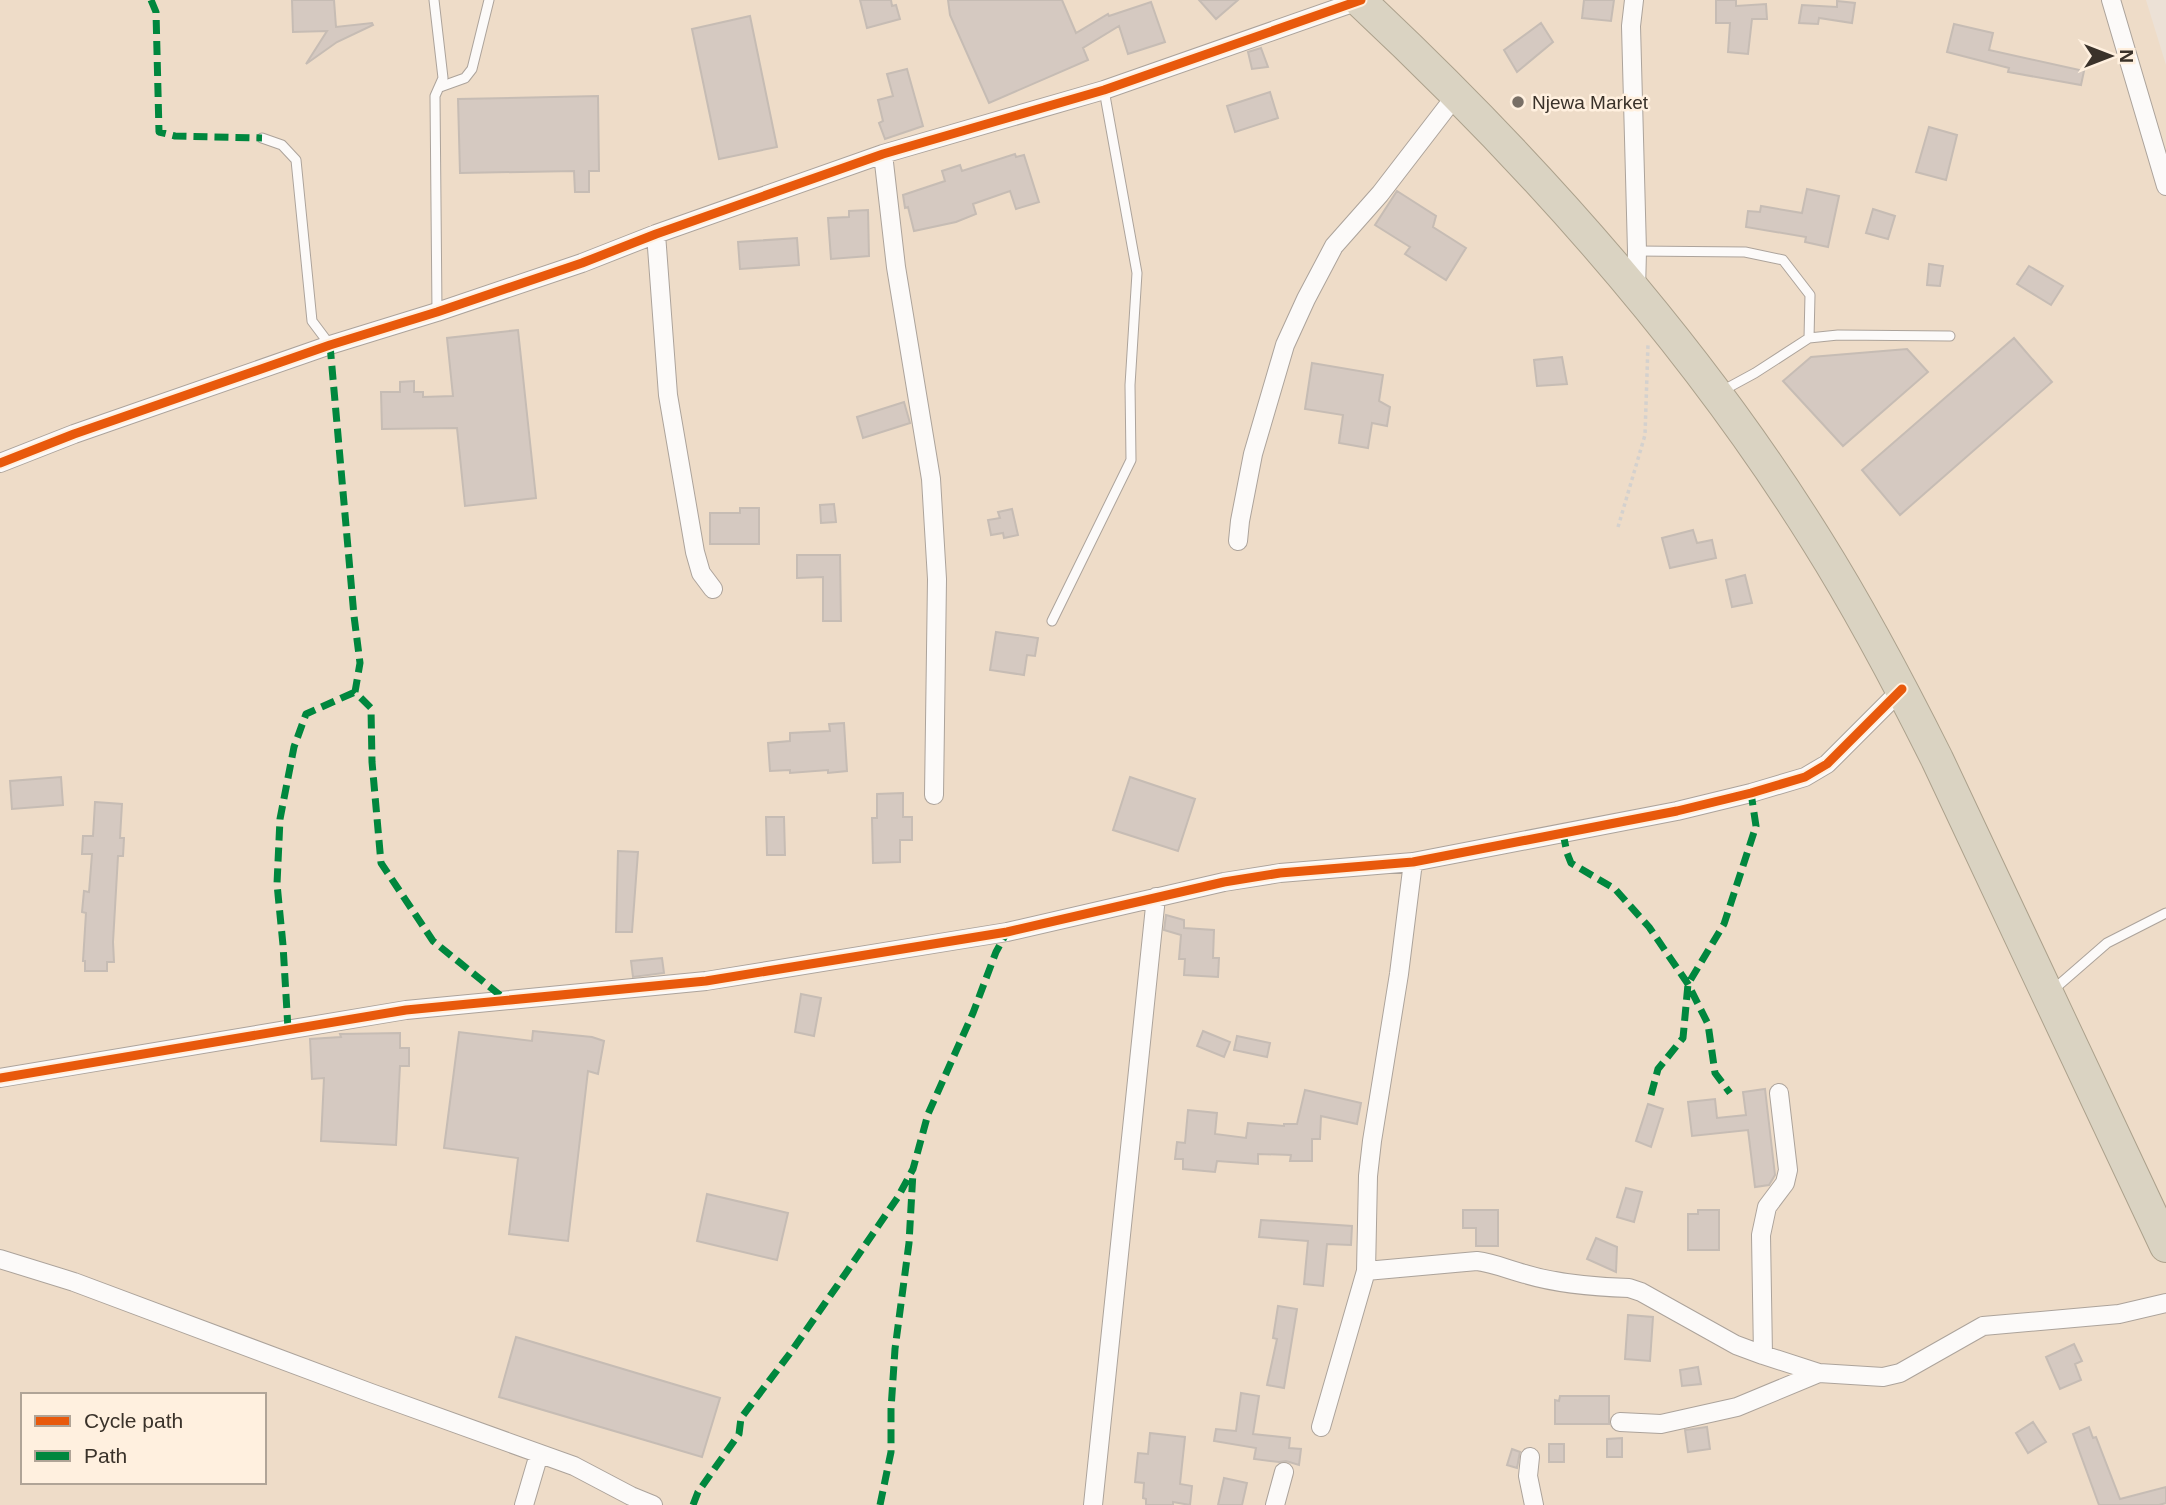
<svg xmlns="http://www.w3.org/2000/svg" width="2166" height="1505" font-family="Arial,sans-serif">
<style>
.built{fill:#eedcc8;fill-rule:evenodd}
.building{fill:#d5c9c1;stroke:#c6bcb4;stroke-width:2}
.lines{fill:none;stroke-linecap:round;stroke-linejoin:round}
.lane-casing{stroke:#aca39b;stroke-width:11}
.street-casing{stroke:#aca39b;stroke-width:20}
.highway-casing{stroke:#aca18c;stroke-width:34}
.path{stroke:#d4d1ce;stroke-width:3.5;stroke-dasharray:3.5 3.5;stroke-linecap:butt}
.lane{stroke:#fcfaf9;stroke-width:9}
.street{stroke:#fcfaf9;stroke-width:18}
.highway{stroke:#dad3c2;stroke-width:32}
.quiet{stroke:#00873e;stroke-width:7;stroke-dasharray:14 7;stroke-linecap:butt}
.cycleway-casing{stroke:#fff0df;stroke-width:13}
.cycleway{stroke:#e8590c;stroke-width:9}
.poi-dot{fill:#786f66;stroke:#fff0df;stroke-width:2.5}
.labels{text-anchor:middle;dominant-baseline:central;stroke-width:5;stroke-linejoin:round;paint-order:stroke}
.poi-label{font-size:19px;fill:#3a322a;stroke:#fff0df;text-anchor:start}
</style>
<rect width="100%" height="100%" fill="#ece1d6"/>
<!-- built -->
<path class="built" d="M0,0H2146L2166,65V1505H0ZM23,1395H264V1482H23Z"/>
<!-- building -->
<path class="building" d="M292,0H334L336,27L372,23L373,25L337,42L306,64L327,31L293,32Z
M860,0H891L892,6L896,5L900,19L867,28Z
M948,0H1062L1076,33L1108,14L1109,16L1151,2L1165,42L1128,54L1119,26L1083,48L1088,60L989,103L950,15Z
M1199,0H1238L1216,19Z
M1584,0H1614L1611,21L1582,18Z
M1716,0H1736V6L1766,4L1767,19H1752L1748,54L1728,52L1730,23H1716Z
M1837,1L1855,3L1852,23L1819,18L1818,24L1799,23L1802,5L1837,7Z
M750,16L777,147L719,159L692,29Z
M1541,23L1553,42L1517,72L1504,50Z
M1954,24L1993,33L1989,50L2084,71L2081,85L2008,72L2009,68L1947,52Z
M1261,48L1268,67L1252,69L1248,52Z
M907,69L923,126L885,139L879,123L883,121L878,100L893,96L887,74Z
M1270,92L1278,118L1235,132L1227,106Z
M598,96L599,171H589V192H575L574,171L460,173L458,99Z
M1929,127L1957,135L1946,180L1916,172Z
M1015,154L1016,157L1024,155L1039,202L1016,209L1010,191L973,204L976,214L956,222L914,231L908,207L905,208L903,195L945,181L942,171L960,165L962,171Z
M1807,189L1839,196L1828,247L1805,242L1806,237L1746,227L1748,211L1760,212L1761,206L1802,213Z
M1397,191L1436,216L1433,227L1466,248L1446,280L1405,254L1410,247L1375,225Z
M1873,209L1895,216L1888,239L1866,233Z
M868,210L869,256L831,259L828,218L849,217V211Z
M797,238L799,265L740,269L738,242Z
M1929,264L1943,266L1940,286L1927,285Z
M2029,266L2063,286L2051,305L2017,284Z
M518,330L536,498L465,506L457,428L382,429L381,392H400V382L414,381V392H423V397L453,396L447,338Z
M2014,338L2052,382L1900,515L1862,470Z
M1907,349L1928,372L1843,446L1783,381L1811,357Z
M1562,357L1567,384L1537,386L1534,360Z
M1312,363L1383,375L1379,401L1390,407L1387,426L1372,423L1368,448L1339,443L1343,415L1305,409Z
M904,402L910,423L863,438L857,417Z
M834,504L836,522L821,523L820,505Z
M740,508H759V544H710V513H740Z
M1012,509L1018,535L1004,538L1003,533L991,535L988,520L1000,518L998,512Z
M1693,530L1697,543L1712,540L1716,558L1670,568L1662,538Z
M797,555H840L841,621H823V577L797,578Z
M1745,575L1752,603L1732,607L1726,580Z
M996,632L1038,638L1035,656L1027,655L1024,675L990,670Z
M844,723L847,771L828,773V770L790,773V770L770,771L768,743L790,741V733L830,731L829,724Z
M61,777L63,805L12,809L10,781Z
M1130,777L1195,799L1178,851L1113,830Z
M903,793V817H912V840H900V862L873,863L872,818H877V794Z
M95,802L122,804L120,838H124L123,856H118L113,942L114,962H107V971H85V961H83L86,913L82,912L84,891L89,892L92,854H82L83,836H93Z
M766,817H784L785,855H767Z
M618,851L638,852L632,932H616Z
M1166,915L1184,920V928L1214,930L1213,958H1219L1218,977L1184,975L1185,959H1179L1181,935L1164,930Z
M662,958L664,973L633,977L631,961Z
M801,994L821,998L814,1036L795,1032Z
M533,1031L592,1037L604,1041L598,1074L588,1071L568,1241L509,1234L518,1158L444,1148L459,1032L532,1041Z
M1203,1031L1230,1042L1224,1057L1197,1046Z
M400,1033V1048H409V1066H400L396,1145L321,1141L324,1078L312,1079L310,1039L341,1037L340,1034Z
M1237,1036L1270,1043L1267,1057L1234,1050Z
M1765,1089L1775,1175L1769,1185L1755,1187L1748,1130L1692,1136L1688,1102L1715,1099L1717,1118L1746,1115L1743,1092Z
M1305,1090L1361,1103L1357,1124L1321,1116L1320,1139H1312V1161H1290L1291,1155L1258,1154V1164L1217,1161L1215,1172L1183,1169V1159H1175L1177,1142L1185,1143L1188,1110L1217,1113L1215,1134L1246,1138L1248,1123L1284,1126V1124H1297Z
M1648,1104L1663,1109L1651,1147L1636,1141Z
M1626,1188L1642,1192L1634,1222L1617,1217Z
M707,1194L788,1213L777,1260L697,1241Z
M1463,1210H1498V1246H1476V1228H1463Z
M1698,1210H1719V1250H1688V1214H1698Z
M1261,1220L1352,1226L1351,1245L1327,1244L1323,1286L1304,1284L1308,1241L1259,1237Z
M1596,1238L1617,1247L1616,1272L1587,1259Z
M1278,1306L1297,1309L1284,1388L1267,1385L1277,1339L1273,1338Z
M1628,1315L1653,1317L1650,1361L1625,1359Z
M516,1337L720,1398L702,1457L499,1397Z
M2074,1344L2082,1361L2075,1364L2081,1380L2060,1389L2046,1357Z
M1698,1367L1701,1384L1682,1386L1680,1370Z
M1241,1393L1259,1396L1253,1434L1290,1438L1289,1448L1301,1449L1299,1465L1286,1461L1279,1462L1254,1459L1256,1448L1214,1441L1216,1429L1236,1431Z
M1560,1396H1609V1424H1555V1400L1559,1401Z
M2033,1422L2046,1442L2028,1453L2016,1433Z
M1707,1427L1710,1449L1688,1452L1685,1430Z
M2089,1427L2093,1438L2096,1437L2120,1499L2166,1487V1503L2159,1505H2099L2073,1434Z
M1150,1433L1185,1437L1180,1484L1192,1486L1190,1505L1173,1502V1505H1146V1499L1143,1498L1144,1483L1135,1482L1138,1453L1148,1454Z
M1622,1438V1457H1607V1439Z
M1549,1444H1564V1462H1549Z
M1512,1449L1520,1452L1517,1468L1507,1465Z
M1224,1478L1247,1483L1242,1505H1218Z"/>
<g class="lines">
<defs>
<path id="lane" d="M434,0L443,78L435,96L437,312
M440,87L465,78L472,69L489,0
M262,138L282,145L296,160L312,321L330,345
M1637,251L1745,252L1783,260L1810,295L1809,338
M1720,392L1755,373L1809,338L1838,335L1950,336
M1052,621L1131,460L1130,385L1137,273L1104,90
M2053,990L2107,943L2166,913"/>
<path id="street" d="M1634,0L1631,26L1637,251L1636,290
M2111,0L2166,186
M883,154L896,267L931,479L937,579L934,795
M656,234L668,395L695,552L701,573L713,589
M0,463L74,434L330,345L437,312L582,263L656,234L883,154L1104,90L1361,0
M1238,541L1240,521L1253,454L1285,345L1306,299L1334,246L1380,194L1457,94
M0,1078L406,1010L706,981L1007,932L1224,882L1280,873L1413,862L1677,811L1751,793L1805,777L1827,764L1902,689
M0,1259L74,1282L371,1393L574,1466L631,1496L653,1505
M1366,1271L1477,1261C1494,1263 1509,1270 1525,1274C1558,1284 1595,1287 1629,1288L1641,1292L1736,1345L1763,1355L1819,1373L1883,1377L1900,1373L1983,1326L2119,1314L2166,1303
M1763,1355L1761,1235L1767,1207L1785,1183L1788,1170L1779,1093
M1620,1422L1661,1424L1737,1407L1819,1373
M1321,1427L1366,1271L1368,1176L1372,1141L1399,974L1413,862
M1530,1457L1528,1476L1534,1505
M524,1505L539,1454
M1093,1505L1156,897
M1275,1505L1284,1472"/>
<path id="highway" d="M1359,0C1531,161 1692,340 1817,541C1861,611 1900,685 1937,759L2166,1246"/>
</defs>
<!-- lane casing -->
<use href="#lane" class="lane-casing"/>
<!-- street casing -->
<use href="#street" class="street-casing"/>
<!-- highway casing -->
<use href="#highway" class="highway-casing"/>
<!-- path -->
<path class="path" d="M1618,527L1645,435L1648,344"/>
<!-- lane -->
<use href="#lane" class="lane"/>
<!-- street -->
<use href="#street" class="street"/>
<!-- highway -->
<use href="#highway" class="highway"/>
<!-- quiet -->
<path class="quiet" d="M151,0L156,12L159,132L175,136L262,138
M330,345L354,616L360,663L355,692L371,708L372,762L381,863L433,941L506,1000
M1563,833L1567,853L1571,863L1615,889L1649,927L1688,984L1708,1024L1715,1073L1730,1093
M288,1029L283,945L277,884L280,819L294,747L306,714L355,692
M1651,1095L1658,1069L1683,1038L1688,984L1724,924L1756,826L1751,793
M693,1505L698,1492L739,1434L741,1418L791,1352L837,1286L898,1197L913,1169L928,1114L973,1013L996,952L1007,932
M880,1505L891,1452V1409L895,1349L909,1243L913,1172"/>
<defs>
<path id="cycleway" d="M0,463L74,434L330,345L437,312L582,263L656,234L883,154L1104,90L1361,0
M0,1078L406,1010L706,981L1007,932L1224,882L1280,873L1413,862L1677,811L1751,793L1805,777L1827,764L1902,689"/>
</defs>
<!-- cycleway casing -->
<use href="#cycleway" class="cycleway-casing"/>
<!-- cycleway -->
<use href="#cycleway" class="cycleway"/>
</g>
<!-- markers -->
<circle class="poi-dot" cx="1518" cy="102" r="7"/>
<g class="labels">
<!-- poi labels -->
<g class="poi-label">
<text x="1532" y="102">Njewa Market</text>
</g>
</g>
<!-- legend -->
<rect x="21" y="1393" width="245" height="91" fill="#fff0df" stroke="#b0a497" stroke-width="2"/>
<rect x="35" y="1416" width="35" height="10" fill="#e8590c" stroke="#b0a497" stroke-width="2"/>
<text x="84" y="1428" font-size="21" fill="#3a322a">Cycle path</text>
<rect x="35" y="1451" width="35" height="10" fill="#00873e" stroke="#b0a497" stroke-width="2"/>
<text x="84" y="1463" font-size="21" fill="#3a322a">Path</text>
<!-- north arrow -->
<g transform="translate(2110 56) rotate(90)" stroke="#fff0df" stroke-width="5" paint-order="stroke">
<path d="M0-5L12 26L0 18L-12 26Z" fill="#3a322a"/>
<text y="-10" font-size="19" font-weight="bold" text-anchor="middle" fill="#3a322a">N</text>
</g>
</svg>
